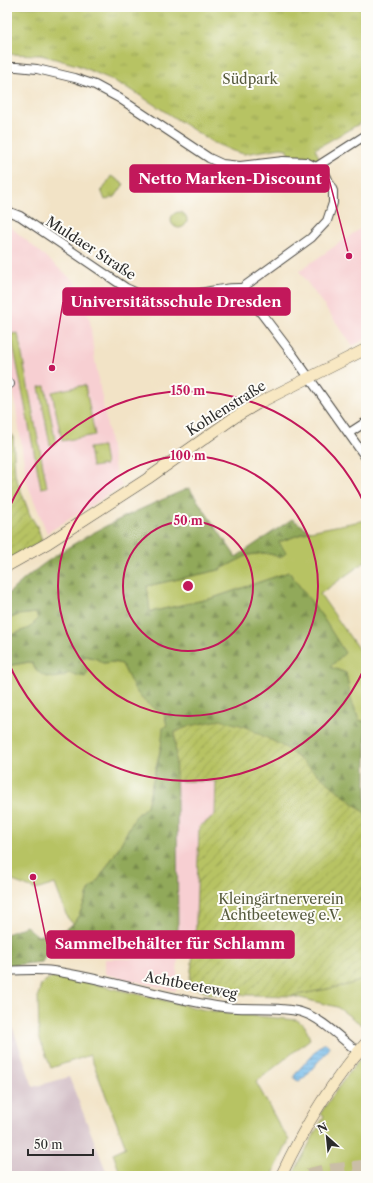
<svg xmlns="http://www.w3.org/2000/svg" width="373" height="1183" font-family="'Libre Caslon Text',serif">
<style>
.built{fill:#f7cfd2}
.industrial{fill:#d2bdc6}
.grass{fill:#b7c364;stroke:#717748}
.forest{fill:url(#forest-firs);stroke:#5e6a42}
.park{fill:url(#park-tufts);stroke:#717748}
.garden{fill:url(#garden-furrows);stroke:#717748}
.water{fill:url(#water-rules);stroke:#50748c}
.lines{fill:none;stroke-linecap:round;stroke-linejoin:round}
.highway-tunnel{stroke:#cabea7;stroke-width:15;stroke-dasharray:15 8;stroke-linecap:butt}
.street-casing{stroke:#494742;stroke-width:10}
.secondary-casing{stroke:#494742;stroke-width:12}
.street{stroke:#fff;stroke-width:8}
.secondary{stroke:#f8e8c3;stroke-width:11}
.ring{fill:none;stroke:#c2185b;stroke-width:2}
.labels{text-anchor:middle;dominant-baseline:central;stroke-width:4;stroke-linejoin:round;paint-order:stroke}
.park-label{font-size:14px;fill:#55593c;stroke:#fdfcf7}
.street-label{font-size:14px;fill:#2b2b2b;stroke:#fdfcf7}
.centre{fill:#c2185b;stroke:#fdfcf7;stroke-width:2}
.ring-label{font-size:12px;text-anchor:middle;font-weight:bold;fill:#c2185b;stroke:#fdfcf7;stroke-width:4;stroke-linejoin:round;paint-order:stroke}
.leader{fill:none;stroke:#c2185b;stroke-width:1.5}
.callout-dot{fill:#c2185b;stroke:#fdfcf7;stroke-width:1.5}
.callout{fill:#c2185b;stroke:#c2185b;stroke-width:1.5}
.callout-label{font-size:15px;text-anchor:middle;font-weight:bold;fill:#fff}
</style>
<defs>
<pattern id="forest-firs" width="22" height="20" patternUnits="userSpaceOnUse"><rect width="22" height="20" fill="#91a95a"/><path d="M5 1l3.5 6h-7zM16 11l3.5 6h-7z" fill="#778a4b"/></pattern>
<pattern id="park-tufts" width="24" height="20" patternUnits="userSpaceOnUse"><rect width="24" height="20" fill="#b7c364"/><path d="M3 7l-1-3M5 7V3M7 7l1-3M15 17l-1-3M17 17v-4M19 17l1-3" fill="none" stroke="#959f53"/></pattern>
<pattern id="garden-furrows" width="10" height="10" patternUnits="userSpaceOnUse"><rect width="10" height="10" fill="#b7c364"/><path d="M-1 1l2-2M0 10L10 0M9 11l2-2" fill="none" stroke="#959f53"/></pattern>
<pattern id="water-rules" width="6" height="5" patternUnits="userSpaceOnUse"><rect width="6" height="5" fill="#74bcec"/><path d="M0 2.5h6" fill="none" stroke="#5f99bf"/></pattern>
</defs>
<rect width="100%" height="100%" fill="#fdfcf7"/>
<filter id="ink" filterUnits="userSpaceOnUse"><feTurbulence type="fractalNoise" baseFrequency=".025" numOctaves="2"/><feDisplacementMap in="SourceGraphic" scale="8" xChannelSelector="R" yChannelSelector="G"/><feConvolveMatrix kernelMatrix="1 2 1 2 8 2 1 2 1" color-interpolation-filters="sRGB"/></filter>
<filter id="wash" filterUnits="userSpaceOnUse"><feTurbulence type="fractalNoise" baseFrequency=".012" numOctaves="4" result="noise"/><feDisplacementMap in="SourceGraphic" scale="16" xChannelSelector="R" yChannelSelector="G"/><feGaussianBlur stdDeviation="0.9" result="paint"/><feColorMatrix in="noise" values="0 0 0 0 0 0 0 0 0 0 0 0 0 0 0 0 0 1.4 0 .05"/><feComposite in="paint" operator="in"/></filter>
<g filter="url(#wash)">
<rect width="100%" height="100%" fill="#f2e3c6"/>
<!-- built -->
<path class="built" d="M7,224L75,282L90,321L94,355L116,475L122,486L47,533L27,483L12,381L7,380Z
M361,228L366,236V339L353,346L299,271Z
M176,781H216L215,815L199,827L195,942L178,943Z
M178,958L176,991L105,974V959Z"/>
<!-- industrial -->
<path class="industrial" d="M7,1011L33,1087L69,1077L108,1176H7Z"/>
<!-- grass -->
<path class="grass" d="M18,333L47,487L41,488L11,334Z
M85,385L95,435L62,441L52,392Z
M45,386L56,444L50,445L39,387Z
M366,520V561L320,594L366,660V722L359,720L351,699L346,673L330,667L344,652L289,572L213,598L150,612L147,586L219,570L248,555L265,553L274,555L279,542L310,531Z
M37,613L38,619L29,628L7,637V620L18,615Z
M86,656L97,659L103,663L114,662L122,664C134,688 138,702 164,713L167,725L155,770L147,806L135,817L118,849L97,882L90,889L79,915L73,924L67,917L55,884L36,890L13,881L7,885V666L29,662L32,663L35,669L63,677L68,673L77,676L79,661Z
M54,977L69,978L205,1010L236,1014L297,1020L305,1026L310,1039L256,1082L281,1128L289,1140L272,1176H121L113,1153L126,1147L90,1055L51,1068L39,1037L38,995L41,985L47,980Z
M366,979V1021L362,1025L337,1007L292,996L347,985Z
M366,1051V1176H292L324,1116L320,1114L347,1075Z"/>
<!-- forest -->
<path class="forest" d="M189,488L236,557L292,519L310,531L279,542L286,553L280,558L274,555L265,553L248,555L219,570L147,586L150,612L213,598L289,572L322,616L345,653L330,667L346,673L351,699L359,720L366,722V814L286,749L244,726H190L175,732L177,801L178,943L87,944L48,949L42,962L7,966V934L26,926L38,936L65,929L73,924L79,915L90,889L97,882L118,849L135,817L147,806L161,748L163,728L167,725L164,713C138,702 134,688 122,664L114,662L103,663L97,659L86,656L79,661L88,671L85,677L68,673C55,682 39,678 32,663L29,662L7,666V637L29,628L38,619L36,613L18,615L7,620V595C59,544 124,516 189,488Z"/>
<!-- park -->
<path class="park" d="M7,7H366C366,15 364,18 366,27V120L315,149L320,159L318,160L288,154L287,149L281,148L244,154L233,151L212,142L133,91L108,78L77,65L41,55L7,54Z
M111,176L124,184L115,197L105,200L101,190L104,188Z
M171 220a8 8 0 1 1 16 0a8 8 0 1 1-16 0Z
M103,446L106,465L92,467L89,448Z"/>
<!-- garden -->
<path class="garden" d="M13,435L15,475L30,515L38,528L42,541L7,561V436Z
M220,720L244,726L286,748L366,814V979L347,985L292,996L210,994L189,986L193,954L195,950L199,827L215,815L216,781H176L175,732L190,726Z"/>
<!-- water -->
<path class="water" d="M326,1043L329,1046V1049L304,1078L299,1081L296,1080L294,1077L295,1074L320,1046Z"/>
</g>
<g filter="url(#ink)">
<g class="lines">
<!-- highway-tunnel -->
<path class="highway-tunnel" d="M308,1176L323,1172L366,1167"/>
<defs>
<path id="street" d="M7,67H17L37,69L75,78L95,85L119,98L209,158L222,164L240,166L283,161L306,162L316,167L326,175L333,191V203L327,221L311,238L242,288
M316,167L366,135
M7,211L20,216L126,288C133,291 140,295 146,297C174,304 211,286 242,288
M242,288L293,355L366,458
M7,384H10
M349,433L366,422
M7,971C22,970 37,969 53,971C108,979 161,997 216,1006C243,1011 276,1005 301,1012C322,1018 341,1039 358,1052"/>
<path id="secondary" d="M7,566L48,543L147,479L235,417L257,404L366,349
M281,1176C303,1129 331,1082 366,1043"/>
</defs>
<!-- street casing -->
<use href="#street" class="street-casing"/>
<!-- secondary casing -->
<use href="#secondary" class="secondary-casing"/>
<!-- street -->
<use href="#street" class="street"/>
<!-- secondary -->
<use href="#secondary" class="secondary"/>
</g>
</g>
<!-- distance rings -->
<g class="ring">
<circle cx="188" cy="586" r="65"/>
<circle cx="188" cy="586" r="130"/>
<path d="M365 667A195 195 0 0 1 7 659M7 513A195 195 0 0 1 365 505"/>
</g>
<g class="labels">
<!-- park labels -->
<g class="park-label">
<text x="250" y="79">Südpark</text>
<text x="281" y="899">Kleingärtnerverein<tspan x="281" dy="16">Achtbeeteweg e.V.</tspan></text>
</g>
<!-- street labels -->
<g class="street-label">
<text transform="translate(91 248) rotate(33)">Muldaer Straße</text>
<text transform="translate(226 408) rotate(-32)">Kohlenstraße</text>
<text transform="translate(191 985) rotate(11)">Achtbeeteweg</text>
</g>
</g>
<circle cx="188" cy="586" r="6" class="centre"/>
<g class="ring-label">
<text x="188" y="395">150 m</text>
<text x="188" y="460">100 m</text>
<text x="188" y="525">50 m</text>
</g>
<!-- callouts -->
<path class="leader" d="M349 256L329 179M52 368L63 302M33 877L47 944"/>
<g class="callout-dot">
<circle cx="349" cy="256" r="4"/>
<circle cx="52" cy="368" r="4"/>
<circle cx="33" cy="877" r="4"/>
</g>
<g class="callout">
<rect x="130" y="165" width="199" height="27" rx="4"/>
<rect x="63" y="288" width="227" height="27" rx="4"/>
<rect x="47" y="931" width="247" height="27" rx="4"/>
</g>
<g class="callout-label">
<text x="230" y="184">Netto Marken-Discount</text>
<text x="176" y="307">Universitätsschule Dresden</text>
<text x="170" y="949">Sammelbehälter für Schlamm</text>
</g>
<!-- margin -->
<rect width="373" height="1183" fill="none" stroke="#fdfcf7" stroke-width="24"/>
<!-- north arrow -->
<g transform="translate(327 1137) rotate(333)" stroke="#fdfcf7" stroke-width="3" paint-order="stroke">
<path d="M0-3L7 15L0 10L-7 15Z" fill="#2b2b2b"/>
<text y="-6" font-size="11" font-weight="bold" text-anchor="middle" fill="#2b2b2b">N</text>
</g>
<!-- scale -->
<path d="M28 1149v6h65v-6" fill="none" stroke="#2b2b2b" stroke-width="2"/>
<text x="34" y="1149" font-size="12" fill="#2b2b2b" stroke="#fdfcf7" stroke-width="3" paint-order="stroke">50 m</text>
</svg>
